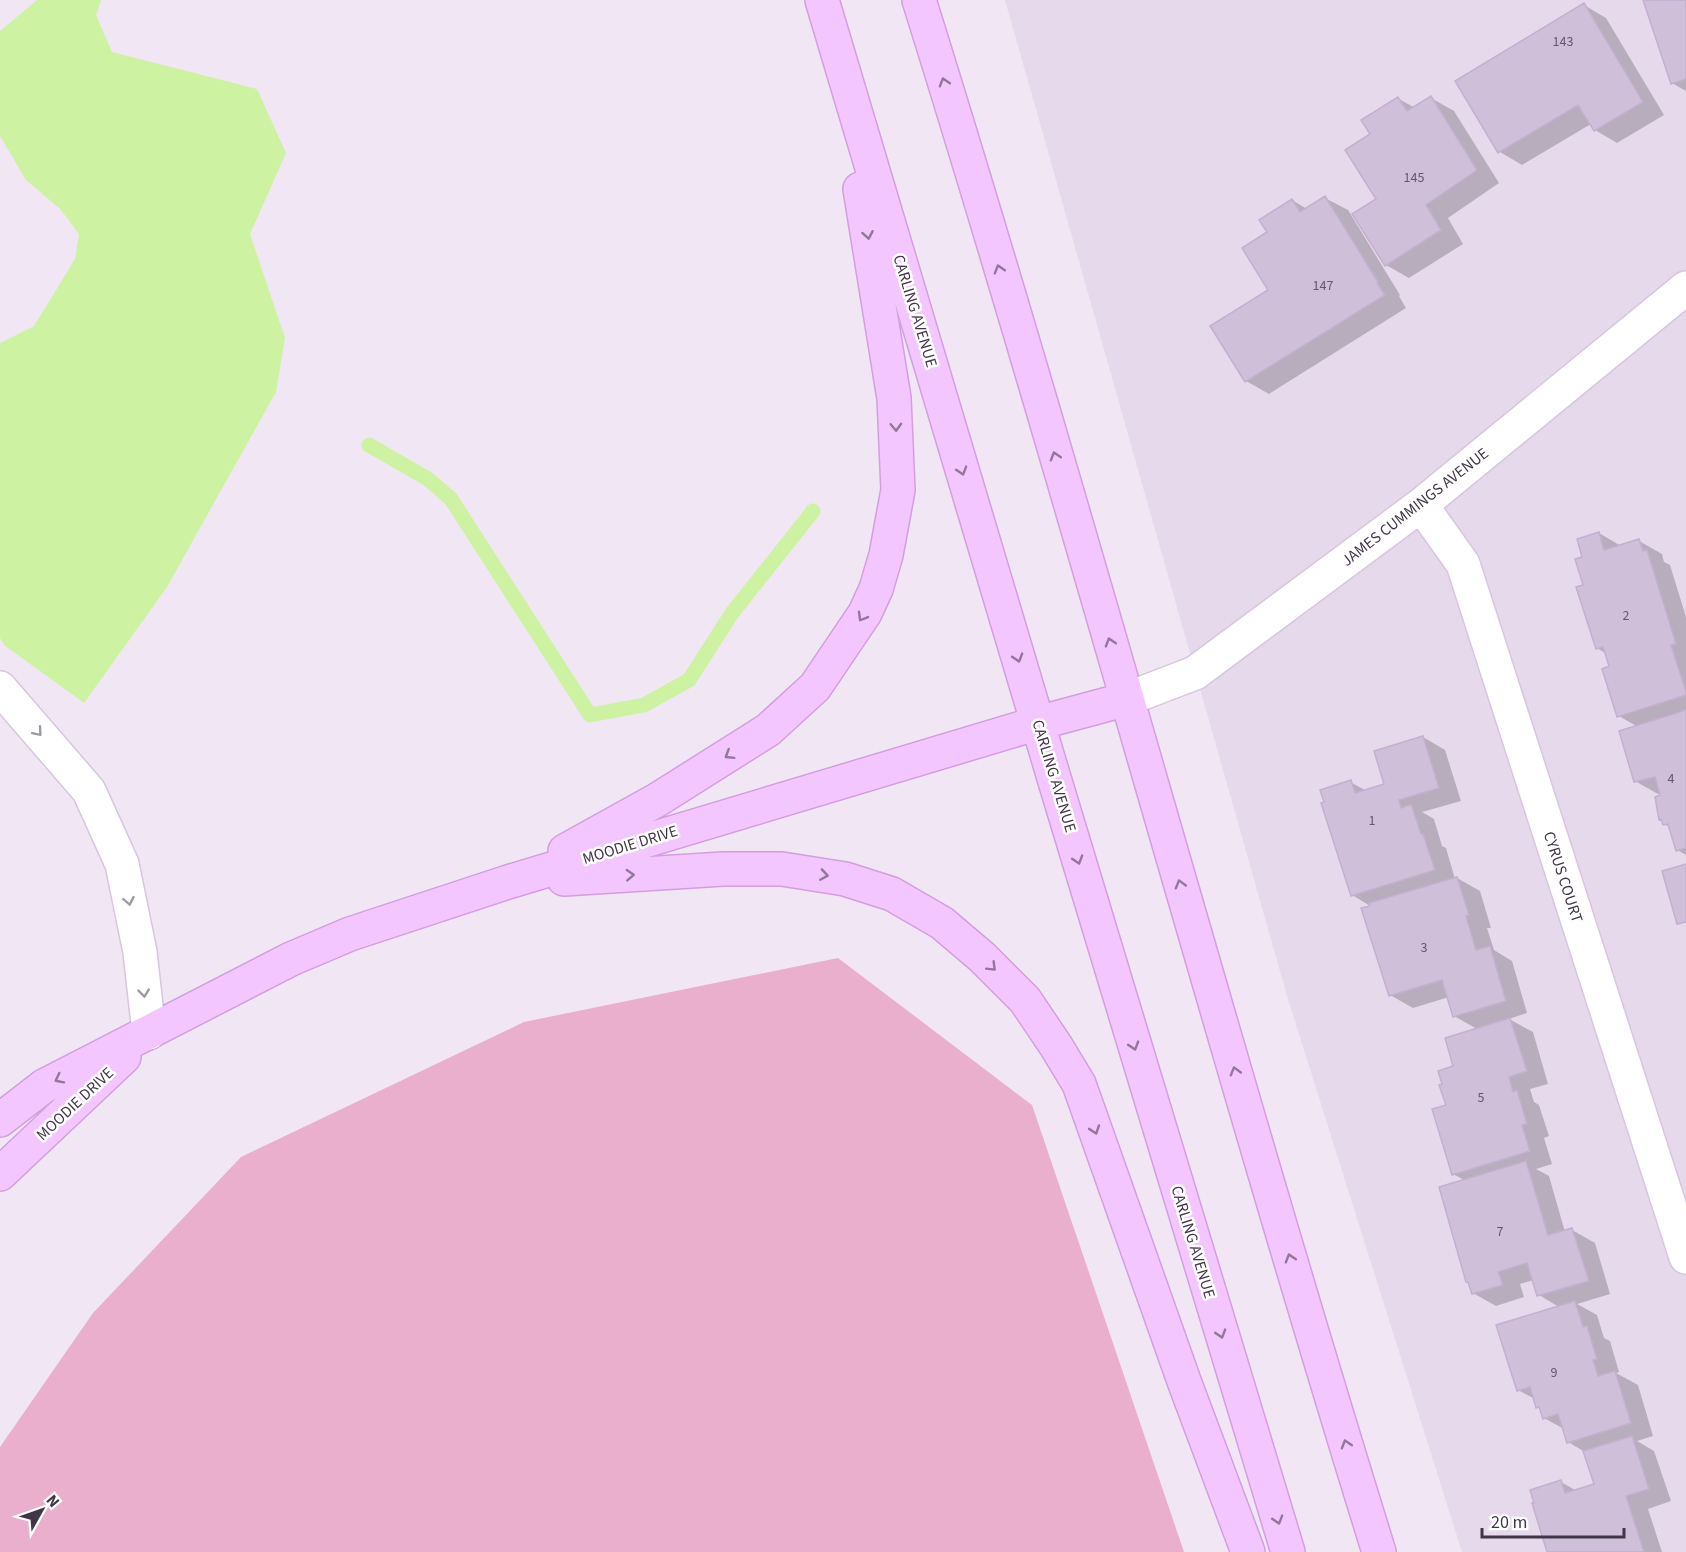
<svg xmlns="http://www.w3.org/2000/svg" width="1686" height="1552" font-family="'Source Sans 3',sans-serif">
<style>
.residential{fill:#e7d9ec}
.green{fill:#e9afcc}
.water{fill:#cdf2a2}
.shadow{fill:#0003}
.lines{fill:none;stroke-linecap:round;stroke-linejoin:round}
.stream{stroke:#cdf2a2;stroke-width:15}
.building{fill:#d0bfd9;stroke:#c5afd1;stroke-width:1.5}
.street-casing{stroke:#d7c6de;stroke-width:36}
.secondary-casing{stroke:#d39ee1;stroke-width:36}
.street{stroke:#fff;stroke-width:33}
.secondary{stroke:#f4c6ff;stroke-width:33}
.oneway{stroke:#92779a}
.oneway2{stroke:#a09aa3}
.labels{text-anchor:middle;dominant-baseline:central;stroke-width:5;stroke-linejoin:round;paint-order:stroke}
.number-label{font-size:14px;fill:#65586c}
.street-label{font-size:16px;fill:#413647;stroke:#fff}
</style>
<rect width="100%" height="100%" fill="#f1e7f4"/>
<!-- residential -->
<path class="residential" d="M1005,0H1686V1552H1462L1287,996Z"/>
<!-- green -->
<path class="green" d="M838,958L1032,1105L1184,1552H0V1447L93,1313L241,1157L524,1022Z"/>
<!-- water -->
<path class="water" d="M37,0H101L96,15L112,52L257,89L286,153L250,234L285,338L276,392L167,587L84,703L4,645L0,638V343L34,326L75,259L79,234L60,209L26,180L0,136V31Z"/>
<!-- shadow -->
<path class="shadow" d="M1645,0H1686V91L1672,83Z
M1584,5L1606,18L1664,115L1617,143L1595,130L1591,124L1522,165L1500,152Z
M1431,98L1454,111L1499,183L1448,218L1463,244L1409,278L1386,265L1372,135L1399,99L1415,108Z
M1325,198L1348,210L1400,295L1399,296L1406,308L1269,394L1246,381L1271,290L1269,232L1292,200L1307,209Z
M1599,533L1621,546L1639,541L1662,554L1664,562L1670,565L1686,617V855L1677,850L1671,828L1664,824L1661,819L1667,792L1658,794L1635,781L1638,727L1619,716L1611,667L1607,654L1597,648L1585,586L1584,558Z
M1423,737L1445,750L1461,801L1422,812L1434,819L1442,846L1446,848L1455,879L1457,878L1480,891L1491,928H1487L1494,950L1512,961L1527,1013L1509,1019L1533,1032L1548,1084L1530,1089L1534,1102L1539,1105L1549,1136L1544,1138L1552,1164L1536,1169L1549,1176L1565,1232L1572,1230L1595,1243L1610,1294L1577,1304L1597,1315L1604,1338L1610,1341L1619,1372L1616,1373L1638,1385L1653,1436L1637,1441L1654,1451L1671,1501L1648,1509L1662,1552H1549L1561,1482L1577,1491L1595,1485L1585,1452L1568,1442L1564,1429L1544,1418L1535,1399L1518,1390L1559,1307L1539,1295L1534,1280L1520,1284L1524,1297L1496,1306L1473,1293L1466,1181L1453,1174L1448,1106L1455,1067L1477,1029L1454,1016L1449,997L1413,1008L1390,995L1372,907L1352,895L1350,782L1367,791L1386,785Z"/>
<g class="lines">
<!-- stream -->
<path class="stream" d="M369,445L428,479L451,499L590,715L644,705L689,680L732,613L813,511"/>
</g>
<!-- building -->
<path class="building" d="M1643,0H1686V79L1671,84Z
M1584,3L1643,102L1594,131L1578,105L1498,153L1455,81Z
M1431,96L1477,170L1426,205L1441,230L1385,266L1352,214L1376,199L1345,150L1370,134L1361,120L1398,97L1407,111Z
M1325,196L1378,282L1377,283L1385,295L1245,382L1210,326L1268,290L1242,248L1267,232L1259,220L1292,199L1300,212Z
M1599,532L1604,550L1639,539L1643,551L1647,550L1676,644L1671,645L1686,692V695L1617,717L1602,669L1609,666L1603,647L1596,649L1576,587L1583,585L1575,559L1582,557L1577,539Z
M1686,710V848L1676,851L1668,824L1663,825L1661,819L1659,820L1655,797L1660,795L1655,777L1634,782L1619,731Z
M1423,736L1439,788L1399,800L1401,808L1411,804L1421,834H1423L1435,870L1351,896L1321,803L1324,802L1320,790L1351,780L1355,793L1384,784L1374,751Z
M1686,864V922L1677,924L1662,871Z
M1457,877L1469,915L1466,916L1476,950L1490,946L1506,1001L1453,1017L1442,980L1389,996L1361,908L1370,906L1369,903Z
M1510,1018L1527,1071L1509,1077L1513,1092L1517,1090L1527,1124L1522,1125L1530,1151L1452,1175L1432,1109L1446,1105L1439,1085L1442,1084L1438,1071L1453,1066L1445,1038Z
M1526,1161L1548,1235L1572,1228L1589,1281L1537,1296L1527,1263L1498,1272L1503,1285L1472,1294L1468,1282H1466L1439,1187Z
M1575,1301L1583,1327L1587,1326L1597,1359L1593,1360L1598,1376L1615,1371L1631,1423L1567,1443L1558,1414L1543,1419L1539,1407L1536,1408L1530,1387L1517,1391L1496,1325Z
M1632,1436L1649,1489L1626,1496L1644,1552H1547L1532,1503H1534L1530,1490L1561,1480L1565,1493L1594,1484L1583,1451Z"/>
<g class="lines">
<defs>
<path id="street" d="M1421,505L1463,564L1686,1257
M0,688L89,791L122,864L140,952L149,1033
M1127,699L1195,673L1421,505L1686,288"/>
<path id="secondary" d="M822,0L1054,778L1288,1552
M919,0C1080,515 1219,1037 1379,1552
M565,851L657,800L768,730L815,687L865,613L876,589L886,555L898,490L894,398L860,189
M564,879L723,869H782L845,879L892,894L942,923L982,957L1025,1000L1056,1046L1079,1084L1184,1381L1248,1552
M0,1120L44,1086L291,959L350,934L508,882L1038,723L1127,699
M0,1174L124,1057"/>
</defs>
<!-- street casing -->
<use href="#street" class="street-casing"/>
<!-- secondary casing -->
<use href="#secondary" class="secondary-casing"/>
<!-- street -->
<use href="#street" class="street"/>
<!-- secondary -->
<use href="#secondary" class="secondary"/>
</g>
<!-- one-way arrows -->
<defs><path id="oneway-chevron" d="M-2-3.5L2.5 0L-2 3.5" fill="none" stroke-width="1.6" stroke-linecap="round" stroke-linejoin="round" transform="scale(1.5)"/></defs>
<g class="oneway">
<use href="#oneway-chevron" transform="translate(944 82) rotate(-107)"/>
<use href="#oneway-chevron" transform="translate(868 235) rotate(80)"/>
<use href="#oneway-chevron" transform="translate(999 269) rotate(-107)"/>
<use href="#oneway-chevron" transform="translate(896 427) rotate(88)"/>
<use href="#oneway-chevron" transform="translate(1055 456) rotate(-107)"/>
<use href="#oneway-chevron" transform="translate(962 471) rotate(73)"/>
<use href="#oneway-chevron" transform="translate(862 617) rotate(120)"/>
<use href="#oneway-chevron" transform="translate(1110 642) rotate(-107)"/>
<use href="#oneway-chevron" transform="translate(1018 658) rotate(73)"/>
<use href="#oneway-chevron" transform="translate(729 755) rotate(148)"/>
<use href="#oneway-chevron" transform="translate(1078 860) rotate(73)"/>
<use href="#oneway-chevron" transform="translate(630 875) rotate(-3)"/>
<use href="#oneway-chevron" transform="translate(824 875) rotate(9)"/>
<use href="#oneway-chevron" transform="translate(1180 884) rotate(-106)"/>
<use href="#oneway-chevron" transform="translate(992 967) rotate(45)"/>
<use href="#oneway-chevron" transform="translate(1134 1046) rotate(73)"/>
<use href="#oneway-chevron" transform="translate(1235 1071) rotate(-106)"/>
<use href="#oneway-chevron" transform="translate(59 1079) rotate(153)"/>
<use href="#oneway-chevron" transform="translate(1095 1130) rotate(71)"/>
<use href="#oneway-chevron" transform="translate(1290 1258) rotate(-107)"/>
<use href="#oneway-chevron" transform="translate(1221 1334) rotate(73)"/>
<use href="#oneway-chevron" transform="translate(1346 1444) rotate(-107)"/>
<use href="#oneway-chevron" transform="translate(1278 1520) rotate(73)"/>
</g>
<g class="oneway2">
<use href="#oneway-chevron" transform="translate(38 732) rotate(49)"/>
<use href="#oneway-chevron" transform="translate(129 901) rotate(79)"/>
<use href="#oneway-chevron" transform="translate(144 993) rotate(84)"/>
</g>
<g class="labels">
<!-- number labels -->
<g class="number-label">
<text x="1563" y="42">143</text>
<text x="1414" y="178">145</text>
<text x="1323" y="286">147</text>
<text x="1626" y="616">2</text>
<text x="1671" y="779">4</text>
<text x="1372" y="821">1</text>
<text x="1424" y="948">3</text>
<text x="1481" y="1098">5</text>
<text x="1500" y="1232">7</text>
<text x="1554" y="1373">9</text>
</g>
<!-- street labels -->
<g class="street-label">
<text transform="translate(915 311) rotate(73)">CARLING AVENUE</text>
<text transform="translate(1415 507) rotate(-38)">JAMES CUMMINGS AVENUE</text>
<text transform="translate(1054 776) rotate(73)">CARLING AVENUE</text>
<text transform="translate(630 845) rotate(-17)">MOODIE DRIVE</text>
<text transform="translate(1563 877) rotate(72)">CYRUS COURT</text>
<text transform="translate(75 1104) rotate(-43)">MOODIE DRIVE</text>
<text transform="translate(1193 1242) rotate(73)">CARLING AVENUE</text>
</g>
</g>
<!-- north arrow -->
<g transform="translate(42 1510) rotate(50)" stroke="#ffffff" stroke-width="4.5" paint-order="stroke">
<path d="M0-4.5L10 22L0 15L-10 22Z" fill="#413647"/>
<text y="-9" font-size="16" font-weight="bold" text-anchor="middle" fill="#413647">N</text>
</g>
<!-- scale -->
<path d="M1482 1528v9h142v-9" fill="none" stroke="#413647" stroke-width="3"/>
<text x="1491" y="1528" font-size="18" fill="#413647" stroke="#ffffff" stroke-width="4.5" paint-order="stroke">20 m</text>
</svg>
